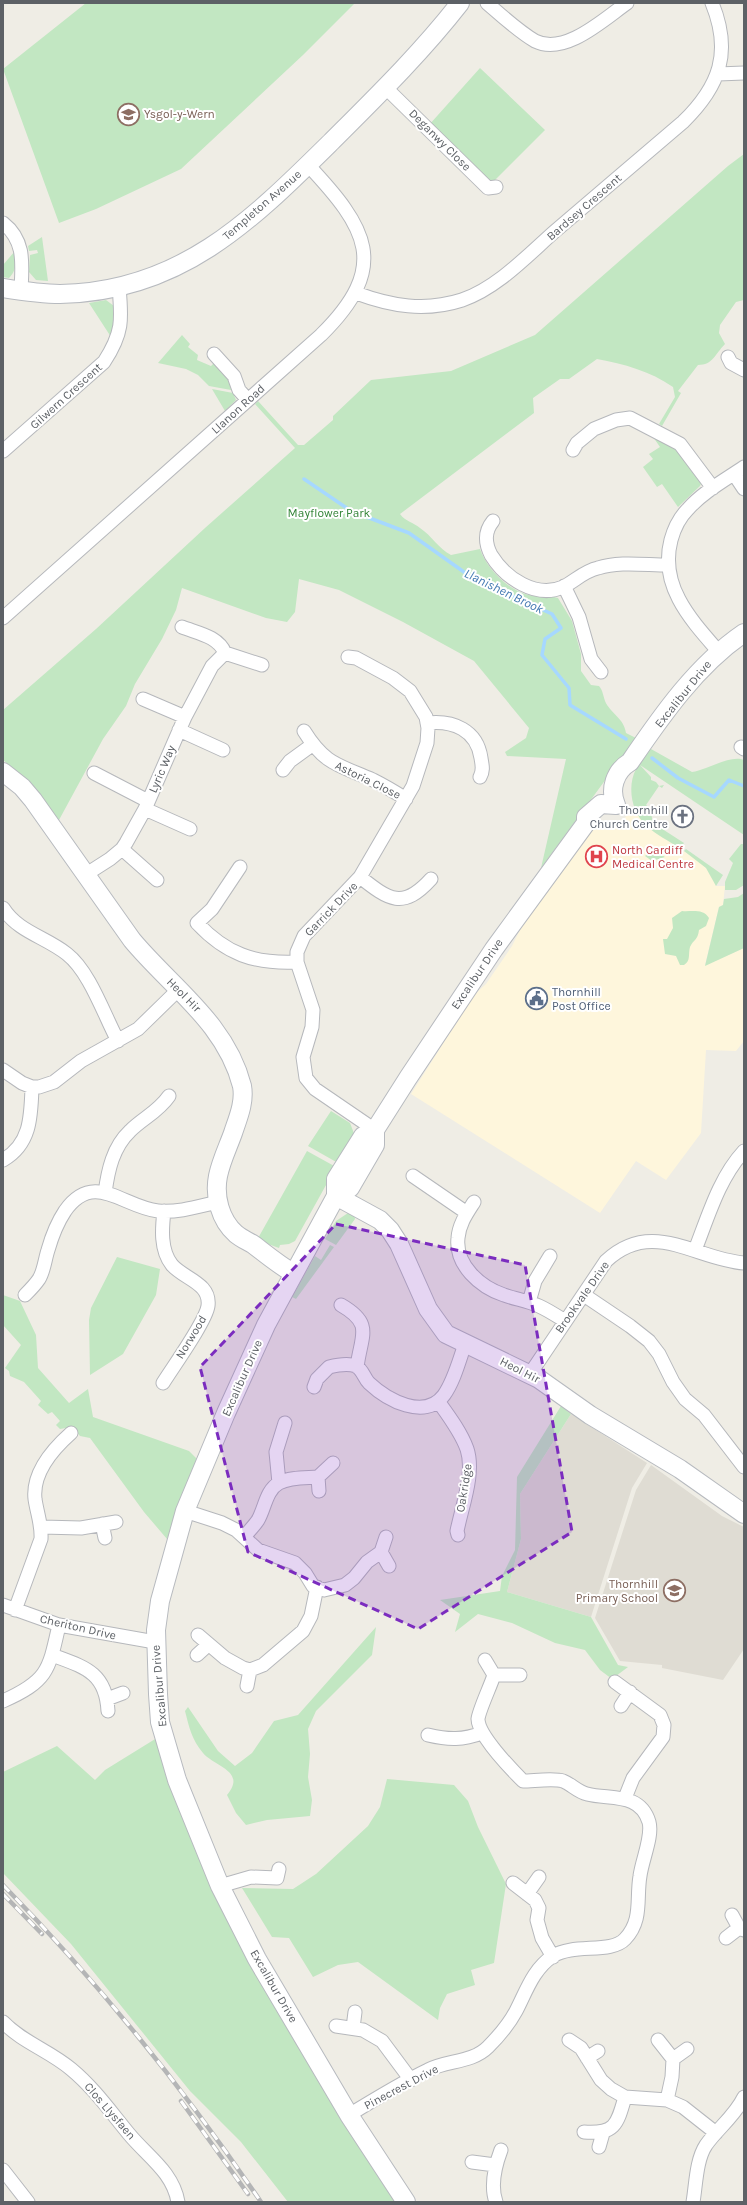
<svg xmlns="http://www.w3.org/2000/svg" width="747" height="2205" font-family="Karla,sans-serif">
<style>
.commercial{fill:#fef6dc}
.education{fill:#dfdcd3}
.green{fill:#c2e7c2}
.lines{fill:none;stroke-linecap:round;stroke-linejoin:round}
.stream{stroke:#a6d8ff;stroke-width:3.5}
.street-casing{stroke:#b6b8bc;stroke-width:15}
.secondary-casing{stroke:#b7babf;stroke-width:20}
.street{stroke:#fff;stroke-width:13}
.secondary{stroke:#fff;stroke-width:18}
.rail-casing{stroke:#b4b5b6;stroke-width:4.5}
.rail{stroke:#fff;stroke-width:3;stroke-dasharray:9;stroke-linecap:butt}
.marked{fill:#7b2cbf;fill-opacity:0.2;stroke:#7b2cbf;stroke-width:3;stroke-dasharray:8 5;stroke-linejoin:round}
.labels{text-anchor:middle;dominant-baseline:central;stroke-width:4;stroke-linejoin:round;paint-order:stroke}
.education-label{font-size:12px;fill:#785e54;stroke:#fff;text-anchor:start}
.street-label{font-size:12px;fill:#5d6166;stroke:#fff}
.park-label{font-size:12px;fill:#358539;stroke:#fff}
.worship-label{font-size:12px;fill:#5b616d;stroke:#fff;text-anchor:end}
.health-label{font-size:12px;fill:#be3a42;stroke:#fff;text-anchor:start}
.service-label{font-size:12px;fill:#4e5e75;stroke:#fff;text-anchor:start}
.water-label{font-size:13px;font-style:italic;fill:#4278b2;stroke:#fff}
</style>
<rect width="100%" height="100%" fill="#efede5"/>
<!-- commercial -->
<path class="commercial" d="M635,808L647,827L702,863L711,874L716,886H725L723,905L719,907L705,965L744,948V1041L736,1051L706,1050L701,1133L666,1180L636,1161L600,1213L411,1094L474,995L486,984L512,946L524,922L594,826L605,823L615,827Z"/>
<!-- education -->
<path class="education" d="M571,1414L647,1463L632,1488L591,1617L507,1592L521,1539L520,1494Z
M651,1465L722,1516L744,1527V1649L723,1680L662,1668V1665L620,1661L595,1618L636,1490Z"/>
<!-- green -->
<path class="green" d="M86,3H355L303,55L181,169L96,209L59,223L3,69Z
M480,68L545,130L494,181L489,182L429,125Z
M744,154V300L736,302L720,325L719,333L725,344C715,354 713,365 698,365L678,391L681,393L662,426L659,424L675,397L673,387C650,371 624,364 597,359L569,379H560L533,398L534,413L400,514C406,522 413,522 420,528C432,536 438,548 451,555L480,549C486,567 506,588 525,594C535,597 548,595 558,598L572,621L581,654V671L591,685L599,686C603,691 603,695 605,701C610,713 624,718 626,733L636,738L541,868L566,759L507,756L505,752L526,738L529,728L474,661L403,622L339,590L299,579L295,612L287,622L266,618L182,588L176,610L162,639L135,684L126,706L103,739L59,820L30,782L3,760V710L96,629L205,528L295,448L255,404L258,401L298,445H304L333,420V416L371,380L451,371L535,335L728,166Z
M42,237L48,281L36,280L29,272L30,255L38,253L37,250L29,251L28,246Z
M15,251C16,261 17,270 9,278L3,277V265Z
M106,300L114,306L115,317L111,337L89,303Z
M182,335L190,344L188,347L198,355L197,360L211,366L214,363L230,381L231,390L209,386L198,375L186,369L158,363Z
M212,389L233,393L236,400L225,411Z
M651,434L675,447L693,473L697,474L702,481L700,486L678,507L662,484L657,487L643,467L653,459L649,454L660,447Z
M651,749L692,772C707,770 731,754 744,760V835L640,765L651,777V780L656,782L659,786L664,785L662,788L659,786L646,805L650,808L653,823L684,843L680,848C669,841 656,835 647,826C631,813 627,786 636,769C640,762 646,755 651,749Z
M741,844H744V885L736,890H725V882L733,863L729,859Z
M652,849L654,850L665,857L652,861L645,856Z
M686,849L723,875L716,886L706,868L684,851Z
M744,893V948L705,966L719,907L723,905L724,899L738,897Z
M682,911C691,912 703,908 709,918L706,926L699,930C698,940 693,940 690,947C688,954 691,961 684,965H680L676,956L665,954L663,939H667L673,928L672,918Z
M331,1111L350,1123L355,1136L338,1163L308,1146Z
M307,1151L336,1167L295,1241L289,1244L280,1245L279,1248L257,1240Z
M348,1213H354L355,1219L336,1245L325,1239L336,1221Z
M330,1245L334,1247L296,1299L292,1297L315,1256L321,1260Z
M117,1257L160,1269L156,1295L123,1354L90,1375L89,1320L91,1308Z
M3,1295L20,1301L36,1335L38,1368L69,1403L88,1389L93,1417L189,1451L197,1459L167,1539L144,1512L90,1438L80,1436L72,1427L60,1429L56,1425L60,1421L52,1412L48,1414L38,1405L41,1401L24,1382L10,1376L9,1371L5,1368L21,1345L3,1325Z
M561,1406L571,1414L520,1494L521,1539L507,1592L591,1617L618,1665L628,1667L612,1679L600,1670L585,1650L555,1643L512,1623L478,1614L455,1632L460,1614L440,1600L500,1591L502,1576L515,1550L517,1477Z
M376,1627L372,1655L316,1711L308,1729L310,1754L308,1777L312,1800L310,1816L267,1820L246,1825L236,1813L227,1795C247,1771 215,1767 203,1753C192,1740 189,1727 185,1711L188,1707L218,1751L235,1766L252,1753L274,1721L298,1715Z
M160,1736L226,1913L397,2202H288L241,2142L190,2091L71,1944L3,1873V1772L57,1746L95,1780L105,1770Z
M387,1779L454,1785L468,1801L478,1827L506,1884L494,1963L471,1970L475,1985L447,1994L440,2008L438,2020L358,1962L338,1965L313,1977L289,1938L272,1937L242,1888L293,1889L316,1874L368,1826L380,1807Z"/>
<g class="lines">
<!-- stream -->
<path class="stream" d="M304,479L351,511L409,533L471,577L552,614L561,628L545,639L542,655L569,688L570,705L626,739
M652,758L678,778L714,797L729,780L744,786"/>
<defs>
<path id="street" d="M487,3C502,16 518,31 535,41C565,56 604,19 627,3
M718,74L744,73
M386,88L488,188L496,187
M3,223C26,241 22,265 21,291
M356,293C391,306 425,312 462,300C497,288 527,256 554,232C597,195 640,159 683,122C720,86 732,52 712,3
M214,354L234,376L239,390L248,400
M728,357L731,363L744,370
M573,450L577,443L594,429L616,420L630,418L680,444L713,488
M3,451L104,362C123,333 122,320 119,287
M734,474L744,489
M493,521C484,532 485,543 491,555C505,578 536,599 563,587C575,581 584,571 598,568C619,561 645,565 668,565
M564,586L579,617L591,659L601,672
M3,618L321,335C391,266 367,228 308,165
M719,652C691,620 659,586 671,540C674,529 679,518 688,509C703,492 725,480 744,467
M225,653L262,665
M348,657L356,658L393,678L410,691L426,717L428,728L427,743L413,786L360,877L304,936L297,952V962L313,1010L312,1027L303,1057L306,1078L315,1089L375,1130
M143,699L185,717
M427,723C453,720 477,730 481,758C482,765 484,770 480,777
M179,730L223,750
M304,731C325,765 339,765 373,780C385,786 395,792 406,799
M741,747L744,749
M283,770L290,761L312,745
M94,773L148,801
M145,809L190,829
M122,849L157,880
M240,867L212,909L197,923C226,954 254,964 297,962
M85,875L110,859L122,849L126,843L145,809L185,717L212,666L225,653C218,636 197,633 182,627
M360,877C389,900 403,910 431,879
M3,908C18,932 46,937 67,954C90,972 104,1015 118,1041
M3,1070L22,1083L32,1087H39L54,1082L81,1061L138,1029L179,989
M3,1160C31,1144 31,1116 32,1087
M413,1176L467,1213
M105,1193C108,1170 113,1147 130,1131C143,1118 158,1112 169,1096
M474,1202C467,1213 459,1224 458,1238C455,1265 480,1287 504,1295C515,1299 528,1301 539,1306C548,1310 557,1316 565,1321
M695,1250C708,1217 719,1178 744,1151
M25,1295C30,1290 35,1285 39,1279C44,1271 45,1259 48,1250C52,1236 57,1223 65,1211C94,1170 123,1207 158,1211C178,1213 200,1206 218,1202
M584,1295L630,1326L649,1341L659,1354L673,1382L685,1399L704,1415L744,1467
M529,1302L535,1281L550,1256
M341,1305C374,1324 361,1335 357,1367
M530,1374L606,1261C652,1218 695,1259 744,1263
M163,1383C173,1367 206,1321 208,1306C211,1283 184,1279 172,1265C160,1250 162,1228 164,1211
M314,1387L317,1379L329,1367C337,1365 348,1363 356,1366C363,1370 364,1378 369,1383C387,1400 425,1421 444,1395C454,1381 459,1361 465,1344
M438,1401C448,1415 461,1432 467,1449C475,1473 462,1506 457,1531L458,1535
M318,1477L319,1491
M279,1483L276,1452L285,1423
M185,1511L222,1523L236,1530L258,1550L295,1563L305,1573L313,1586L324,1590L345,1585L354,1578L367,1562L381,1552L386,1537
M102,1524L105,1538
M42,1527L81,1528L116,1522
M244,1537C248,1532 254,1526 258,1520C265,1508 266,1490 279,1483C290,1477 306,1478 318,1477L333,1463
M381,1552L389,1566
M3,1605L59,1625L155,1642
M15,1610L41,1539C42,1525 37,1513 35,1499C32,1472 53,1449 71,1433
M198,1635L225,1658L243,1668L250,1670L263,1665L303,1631L311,1616L317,1587
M52,1655C84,1667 106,1672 108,1711
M197,1655L208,1645
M485,1660L494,1675H520
M615,1682L660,1715L664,1725L663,1737L633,1778L625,1798
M247,1686L250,1670
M107,1699L123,1693
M3,1701C48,1681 49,1670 59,1625
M621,1706L630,1692
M428,1735C449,1740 463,1740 482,1733
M513,1883L535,1900L539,1908L537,1920L542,1938L553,1957
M220,1886L251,1877L277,1878L279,1869
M527,1894L539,1877
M732,1915L739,1928
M726,1938L739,1928L744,1930
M3,2022C22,2042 50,2051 71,2069C94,2088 110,2111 129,2134C147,2156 173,2172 178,2202
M336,2026L363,2030L382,2041L411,2080
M353,2028L355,2012
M569,2040L581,2048L601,2080L611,2089L625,2097L667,2100L683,2107L716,2133
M658,2040L673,2059L672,2077L667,2100
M587,2058L598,2051
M673,2059L687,2049
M349,2115C375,2099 401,2083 428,2070C447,2060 472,2063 488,2047C498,2037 509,2024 516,2011C526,1992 533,1969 553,1956C574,1943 611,1954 625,1939C643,1920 636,1899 640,1876C642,1860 653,1836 649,1822C640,1792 610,1800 587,1794C578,1792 571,1784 563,1781C554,1778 533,1781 523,1781C511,1769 478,1735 478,1719C479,1710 491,1685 494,1675
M584,2132C615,2134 617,2125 625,2097
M599,2147L603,2133
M472,2162L495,2165
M3,2170L28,2202
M496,2202C490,2185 495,2166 501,2150
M693,2202C696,2185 696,2160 706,2145C718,2128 735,2116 744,2097"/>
<path id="secondary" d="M3,288C22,291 41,294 60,294C180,292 251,221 331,142C376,97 421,53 460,3
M3,772L22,787L33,800L132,940C171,987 226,1023 242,1086C245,1102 238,1118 233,1133C228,1147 221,1161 218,1176C214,1196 220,1220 236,1234C242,1239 248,1241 254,1245C267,1255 279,1265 293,1273
M616,805C609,789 615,771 630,762C662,715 697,665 744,633
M375,1130L363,1136L336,1179V1196L266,1325L226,1413L185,1511L160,1601L156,1630L158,1694L160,1722L177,1780L220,1886L257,1959L349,2115L406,2202
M336,1196L380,1220L390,1230L399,1244L428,1309L446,1334L539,1379L590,1415L680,1469L744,1514
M336,1196L350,1188L375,1145V1130L408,1078L494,949L586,823V817L601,804L616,805"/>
</defs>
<!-- street casing -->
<use href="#street" class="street-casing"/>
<!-- secondary casing -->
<use href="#secondary" class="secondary-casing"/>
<!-- street -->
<use href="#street" class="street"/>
<!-- secondary -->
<use href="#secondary" class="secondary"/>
<defs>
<path id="rail" d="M3,1885C99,1983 184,2089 261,2202
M3,1894L42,1934
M181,2101L248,2194"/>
</defs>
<!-- rail casing -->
<use href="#rail" class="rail-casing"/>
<!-- rail -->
<use href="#rail" class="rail"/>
</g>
<!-- marked area -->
<path class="marked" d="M336,1224L525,1265L572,1532L418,1629L248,1552L200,1367Z"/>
<!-- icons -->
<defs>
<symbol id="school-ring" viewBox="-11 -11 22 22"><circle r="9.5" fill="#fff" stroke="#8d6e63" stroke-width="1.5"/><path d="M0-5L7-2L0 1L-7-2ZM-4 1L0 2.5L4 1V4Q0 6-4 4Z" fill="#8d6e63"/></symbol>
<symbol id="church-ring" viewBox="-11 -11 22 22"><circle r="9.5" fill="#fff" stroke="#6b7280" stroke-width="1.5"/><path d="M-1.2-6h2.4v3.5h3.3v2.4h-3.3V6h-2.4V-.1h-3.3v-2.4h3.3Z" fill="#6b7280"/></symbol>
<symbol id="hospital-ring" viewBox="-11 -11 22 22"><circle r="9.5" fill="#fff" stroke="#e0444e" stroke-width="1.5"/><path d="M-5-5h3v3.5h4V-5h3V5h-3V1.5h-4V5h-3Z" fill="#e0444e"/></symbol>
<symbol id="civic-ring" viewBox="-11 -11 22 22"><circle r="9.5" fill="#fff" stroke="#5c6f8a" stroke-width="1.5"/><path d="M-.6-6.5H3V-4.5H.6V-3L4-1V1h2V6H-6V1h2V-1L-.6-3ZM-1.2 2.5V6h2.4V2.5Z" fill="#5c6f8a"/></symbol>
</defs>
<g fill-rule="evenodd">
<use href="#school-ring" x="116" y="102" width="25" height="25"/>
<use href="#church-ring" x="670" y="804" width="25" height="25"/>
<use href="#hospital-ring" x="584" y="844" width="25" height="25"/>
<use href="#civic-ring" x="524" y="986" width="25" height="25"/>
<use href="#school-ring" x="662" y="1578" width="25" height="25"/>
</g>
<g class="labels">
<!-- education labels -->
<g class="education-label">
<text x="144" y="114">Ysgol-y-Wern</text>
<text x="658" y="1584" text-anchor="end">Thornhill<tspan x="658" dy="14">Primary School</tspan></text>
</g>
<!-- street labels -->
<g class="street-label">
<text transform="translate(440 140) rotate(45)">Deganwy Close</text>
<text transform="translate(262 205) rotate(-41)">Templeton Avenue</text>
<text transform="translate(584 207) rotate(-41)">Bardsey Crescent</text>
<text transform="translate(66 396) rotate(-42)">Gilwern Crescent</text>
<text transform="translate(238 409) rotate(-42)">Llanon Road</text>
<text transform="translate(683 694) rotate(-51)">Excalibur Drive</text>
<text transform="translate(162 769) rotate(-67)">Lyric Way</text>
<text transform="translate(368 780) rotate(26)">Astoria Close</text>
<text transform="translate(331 909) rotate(-46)">Garrick Drive</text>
<text transform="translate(477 974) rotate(-56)">Excalibur Drive</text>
<text transform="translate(184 995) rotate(45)">Heol Hir</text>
<text transform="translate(582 1297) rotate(-55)">Brookvale Drive</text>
<text transform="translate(191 1337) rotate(-59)">Norwood</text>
<text transform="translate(520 1370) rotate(27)">Heol Hir</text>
<text transform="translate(242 1378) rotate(-66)">Excalibur Drive</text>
<text transform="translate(464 1488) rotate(-81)">Oakridge</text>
<text transform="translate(78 1627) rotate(13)">Cheriton Drive</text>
<text transform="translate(159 1686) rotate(-95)">Excalibur Drive</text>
<text transform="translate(274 1986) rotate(60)">Excalibur Drive</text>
<text transform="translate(401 2087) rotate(-28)">Pinecrest Drive</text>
<text transform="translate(110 2111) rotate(49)">Clos Llysfaen</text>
</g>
<!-- park labels -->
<g class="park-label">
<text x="329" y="513">Mayflower Park</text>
</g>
<!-- worship labels -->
<g class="worship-label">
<text x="668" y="810">Thornhill<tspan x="668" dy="14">Church Centre</tspan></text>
</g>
<!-- health labels -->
<g class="health-label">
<text x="612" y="850">North Cardiff<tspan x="612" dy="14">Medical Centre</tspan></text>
</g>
<!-- service labels -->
<g class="service-label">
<text x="552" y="992">Thornhill<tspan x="552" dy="14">Post Office</tspan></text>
</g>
<!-- water labels -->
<g class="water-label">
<text transform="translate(504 591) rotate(26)">Llanishen Brook</text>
</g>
</g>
<!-- border -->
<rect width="747" height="2205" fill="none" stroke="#5d6166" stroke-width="8"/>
</svg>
